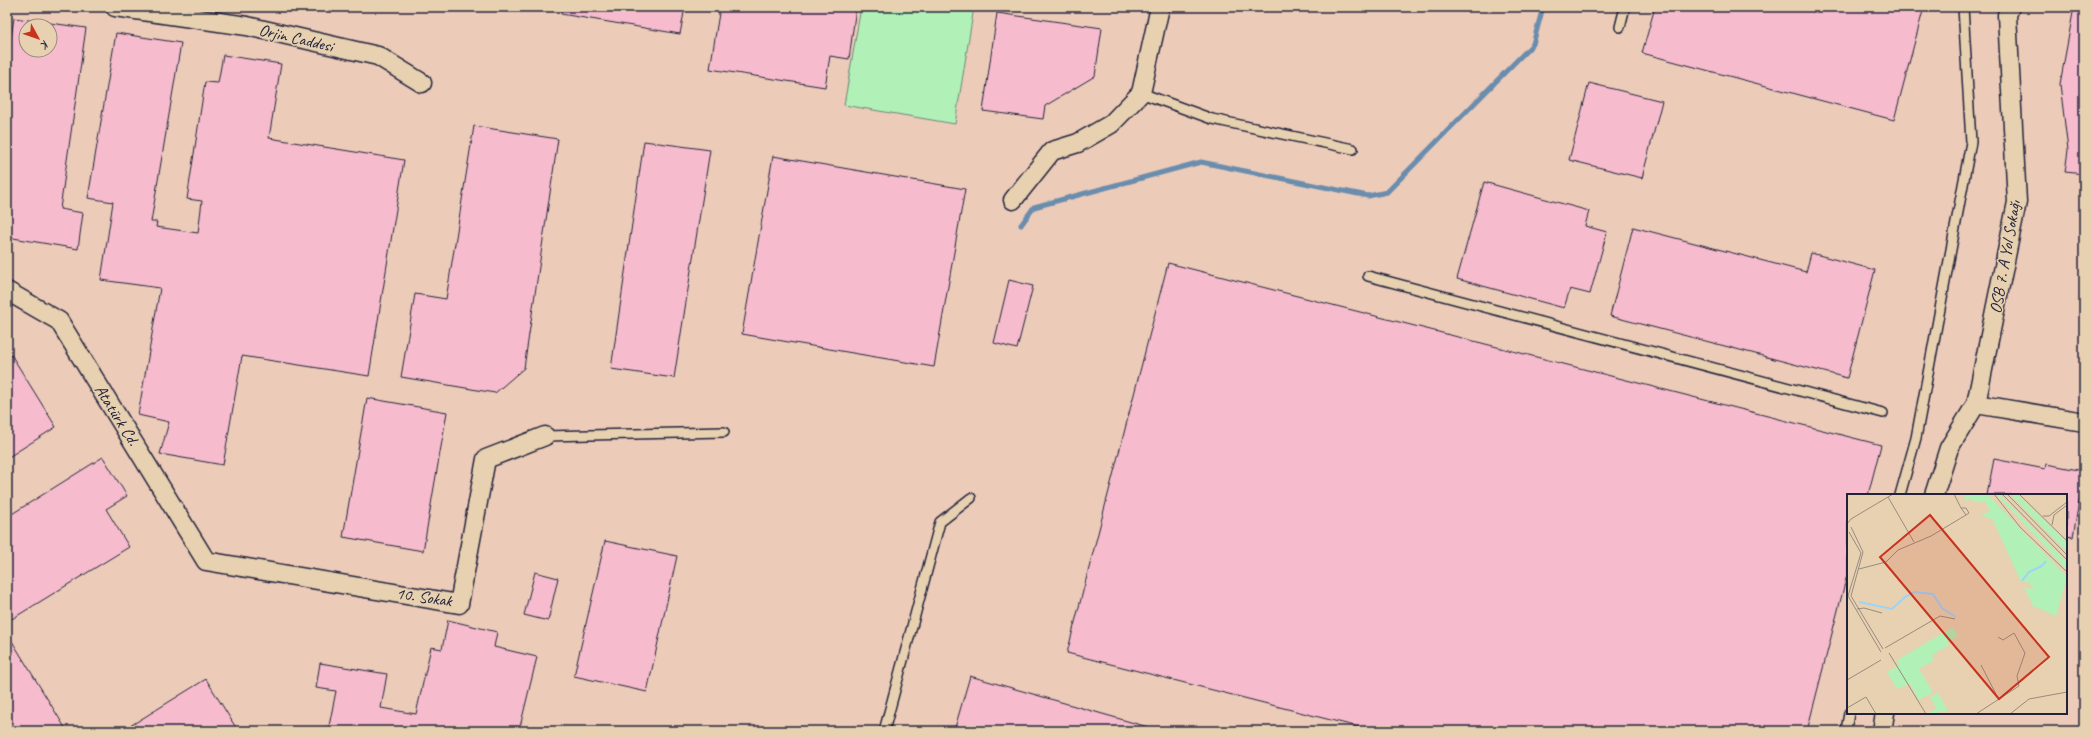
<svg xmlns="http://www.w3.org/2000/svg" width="2091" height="738" font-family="Caveat,sans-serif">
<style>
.built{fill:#eccbb9;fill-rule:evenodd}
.green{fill:#b1f0b7;stroke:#6a8979}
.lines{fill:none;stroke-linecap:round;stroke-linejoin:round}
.stream{stroke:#6b8dae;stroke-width:5}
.building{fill:#f6bccd;stroke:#22223b;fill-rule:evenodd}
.lane-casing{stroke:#22223b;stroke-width:12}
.street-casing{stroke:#22223b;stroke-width:21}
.lane{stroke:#e7d1b0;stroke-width:9}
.street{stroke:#e7d1b0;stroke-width:18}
.labels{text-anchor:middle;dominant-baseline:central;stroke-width:3;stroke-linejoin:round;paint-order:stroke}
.street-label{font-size:17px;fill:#22223b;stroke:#e7d1b0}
.inset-river{fill:none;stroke:#9bd4fb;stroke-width:2}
.inset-road{fill:none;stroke:#988b81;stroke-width:1}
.view{fill:#c8321e;fill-opacity:0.15;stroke:#c8321e;stroke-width:2}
.inset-edge{fill:none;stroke:#22223b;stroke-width:2}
</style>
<rect width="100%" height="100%" fill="#e7d1b0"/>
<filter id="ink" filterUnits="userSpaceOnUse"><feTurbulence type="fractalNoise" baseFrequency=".025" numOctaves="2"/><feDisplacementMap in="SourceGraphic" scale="8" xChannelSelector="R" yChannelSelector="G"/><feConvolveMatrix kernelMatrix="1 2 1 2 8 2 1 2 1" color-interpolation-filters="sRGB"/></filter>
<g filter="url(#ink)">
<!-- built -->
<path class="built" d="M7,7H2084V731H7ZM26,26H50V50H26ZM1848,495H2066V713H1848Z"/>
<!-- green -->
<path class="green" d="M861,7H974L955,124L844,105Z"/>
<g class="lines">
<!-- stream -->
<path class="stream" d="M1021,225L1034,207L1201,162L1368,196L1387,192L1533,44L1543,7"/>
</g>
<!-- building -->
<path class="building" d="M562,7H685L680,34L561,14Z
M720,7H856L849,59L830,56L825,87L710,69Z
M1655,7H1924L1894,120L1642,53Z
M2074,7H2084V174L2065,172L2068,150L2060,84Z
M997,13L1102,28L1095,76L1045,106L1043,119L983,111Z
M14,18L86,28L60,209L83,213L78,249L7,237V64ZM26,26H50V50H26Z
M116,33L181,43L151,222H157L156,227L198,233L202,201L187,199L205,82L218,83L223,55L281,64L269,138L404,160L369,376L242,356L223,465L160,454L169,422L138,415L160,288L101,280L113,202L88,198Z
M1589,83L1662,101L1642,178L1569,160Z
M474,126L558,139L524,368L495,393L401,377L415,294L446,299Z
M644,141L710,150L674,378L611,369Z
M773,156L965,189L934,367L742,334Z
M1484,182L1589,211L1585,226L1607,232L1590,294L1570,289L1564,308L1457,279Z
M1633,227L1806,272L1811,253L1875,270L1847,378L1610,316Z
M1168,263L1881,445L1868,495H1848V571L1807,731H1374L1067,653Z
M1009,280L1033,286L1017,349L994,343Z
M7,348L56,427L7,458Z
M367,398L447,412L423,551L343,537Z
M103,457L127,496L106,509L129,547L7,622V517Z
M1994,459L2045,469L2046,464L2084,471L2073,537L2066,536V495H1987Z
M605,541L677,556L647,692L574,676Z
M535,572L558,578L548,621L524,615Z
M448,620L497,632L494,647L537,657L519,731H328L336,691L316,688L320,663L387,674L381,708L416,714L431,647L442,649Z
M7,633L67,731H7Z
M970,676L1148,727L1147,731H954Z
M206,679L238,731H122Z"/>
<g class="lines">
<defs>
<path id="lane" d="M1620,27L1625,7
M1141,93L1212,119L1353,149
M1368,276L1883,413
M545,436L724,432
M1900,495L1916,438L1971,142L1963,7
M884,731L940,522L971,498
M1846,731L1849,713"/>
<path id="street" d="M115,7L247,26L378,56L422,83
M1013,200L1052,151L1078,143L1111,124L1141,93L1160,7
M7,291L59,321L206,561L459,604L486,459L545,436
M1976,404L2084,422
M1934,495L1949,448L1976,404L2017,202L2007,15L2010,7
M1882,731L1885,713"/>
</defs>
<!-- lane casing -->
<use href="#lane" class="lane-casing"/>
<!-- street casing -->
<use href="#street" class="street-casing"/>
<!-- lane -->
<use href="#lane" class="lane"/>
<!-- street -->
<use href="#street" class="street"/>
</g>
</g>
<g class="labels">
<!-- street labels -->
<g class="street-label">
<text transform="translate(296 38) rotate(13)">Orjin Caddesi</text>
<text transform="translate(2005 257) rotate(-80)">OSB 7. A Yol Sokağı</text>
<text transform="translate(117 415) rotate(58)">Atatürk Cd.</text>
<text transform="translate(424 597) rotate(8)">10. Sokak</text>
</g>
</g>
<!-- overview -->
<g transform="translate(1847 494)">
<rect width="220" height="220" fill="#e7d1b0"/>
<path d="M116,0H140L220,83L209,122L186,112L177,93L185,95L186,92L176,86L174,88L146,26L133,20L143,18L138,7L126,8L124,4L120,7ZM149,0H152L220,68V76ZM163,0H170L194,23L220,49V58ZM106,133L111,142L100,148L102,151L85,161L87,166L72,175L86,198L72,206L63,190L50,195L40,178L52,171L50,166ZM91,199L101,217L81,220L89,214L83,203Z" fill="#b1f0b7"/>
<path class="inset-river" d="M175,87L182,78L195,72L199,67M12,108L45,115L58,103L68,98L86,100L95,114L109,123"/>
<path class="inset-road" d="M107,0L114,14L119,21L122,19L119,14H114M147,0L173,33L220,78M155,0L220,66M160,0L220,61M172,0L220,47M41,3L67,48M196,22H202L220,8M0,30L4,25L46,0M205,31L207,21L220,11M4,33L16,58L4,102L36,155M2,38L14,59L1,102L34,158M12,75L39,68L51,56L84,42L119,21M10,115L17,114L35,119M38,154L93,122L108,125M42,159L79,220M134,171L152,206M0,186L34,166M0,214L19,203L29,220M129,220L172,192L170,182L178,159L167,139L156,146L151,143M163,220L182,205L220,198"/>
<path class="view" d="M83,21L202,163L152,205L33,63Z"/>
<rect width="220" height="220" class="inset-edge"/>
</g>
<!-- margin -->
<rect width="2091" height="738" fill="none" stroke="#e7d1b0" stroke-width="24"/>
<rect x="12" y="12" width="2067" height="714" fill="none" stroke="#22223b" stroke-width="1.5" filter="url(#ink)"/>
<!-- north arrow -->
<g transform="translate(38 38) rotate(130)"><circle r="19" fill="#e7d1b0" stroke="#988b81"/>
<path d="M0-3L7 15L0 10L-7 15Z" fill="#c8321e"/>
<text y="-6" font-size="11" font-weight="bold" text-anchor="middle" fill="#22223b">K</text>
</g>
</svg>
